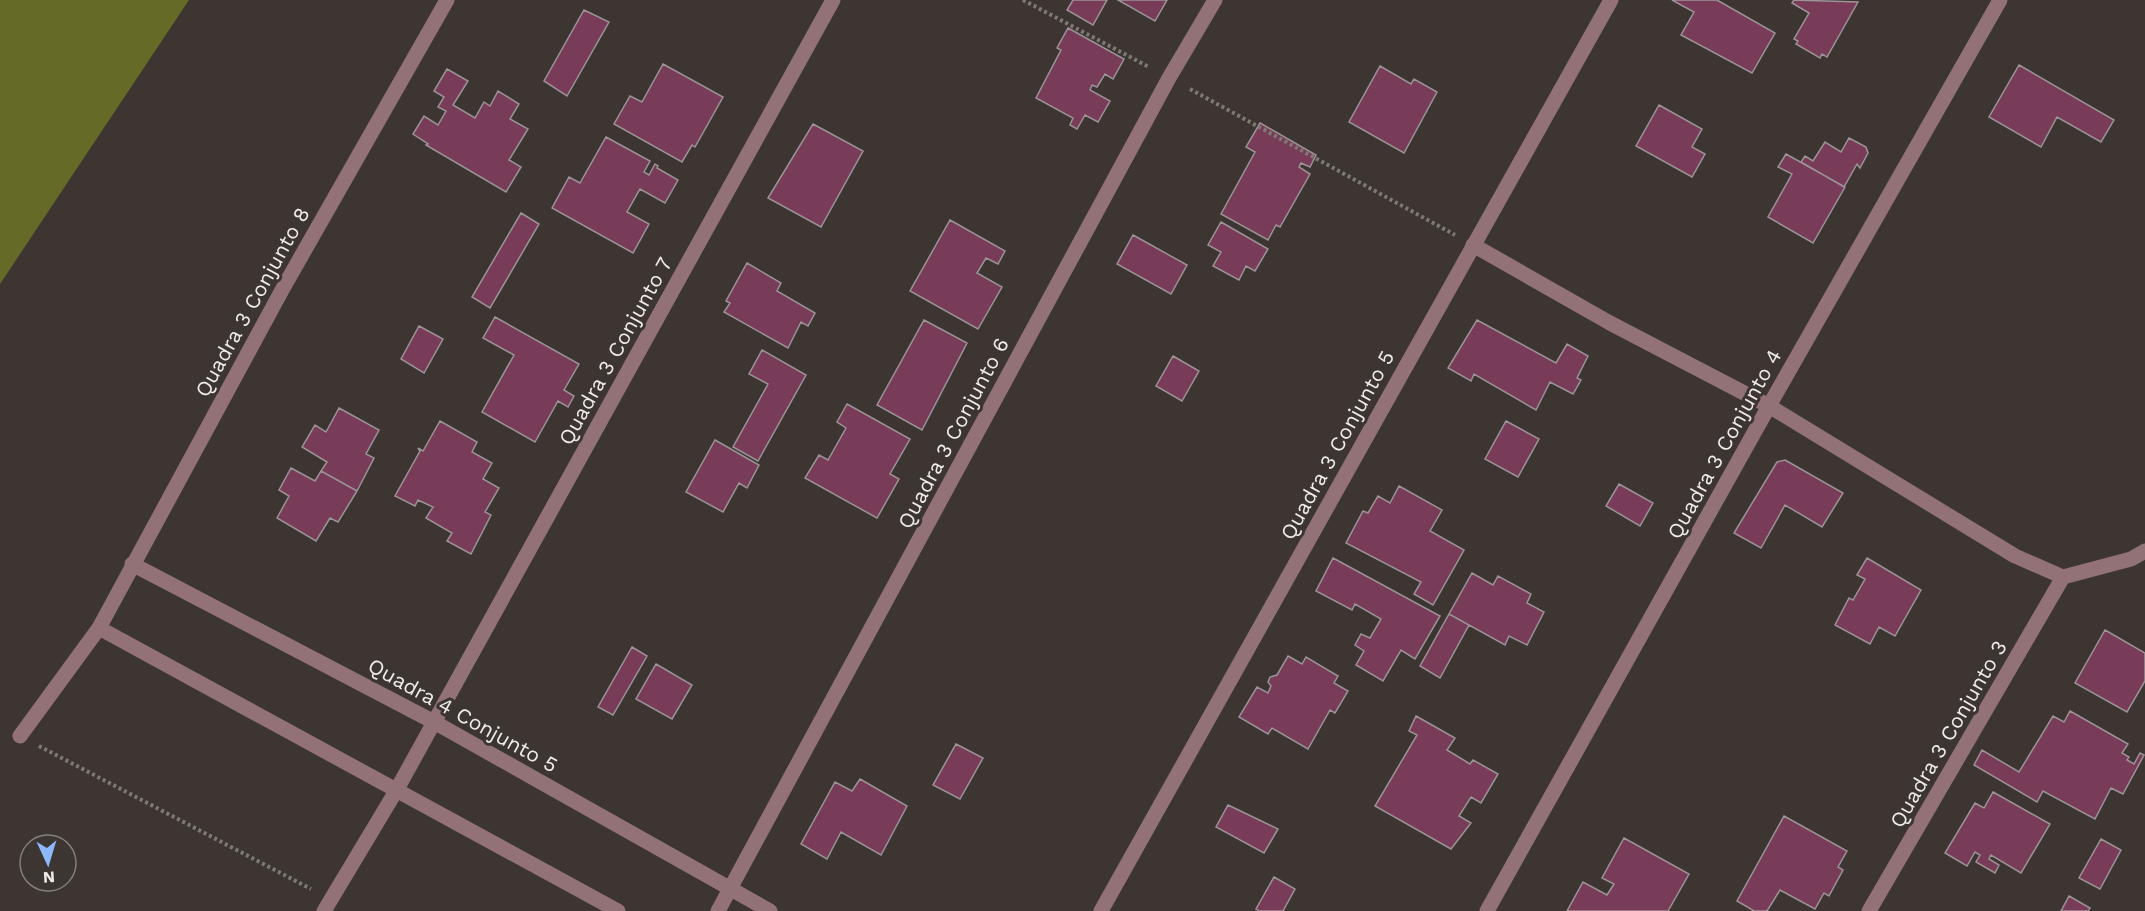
<svg xmlns="http://www.w3.org/2000/svg" width="2145" height="911" font-family="'Work Sans',sans-serif">
<style>
.forest{fill:#666a27}
.building{fill:#783c58;stroke:#9b9396;stroke-width:1.5}
.lines{fill:none;stroke-linecap:round;stroke-linejoin:round}
.path{stroke:#7f7976;stroke-width:4;stroke-dasharray:3 3;stroke-linecap:butt}
.minor{stroke:#927277;stroke-width:15}
.labels{text-anchor:middle;dominant-baseline:central;stroke-width:6;stroke-linejoin:round;paint-order:stroke}
.street-label{font-size:21px;fill:#f0ebea;stroke:#3c3532}
</style>
<rect width="100%" height="100%" fill="#3c3532"/>
<!-- forest -->
<path class="forest" d="M0,0H189L0,284Z"/>
<!-- building -->
<path class="building" d="M1073,0H1107L1093,25L1067,10Z
M1118,0H1167L1155,21Z
M1672,0H1717L1775,33L1752,73L1681,35L1694,12Z
M1794,0L1858,2L1827,57L1822,54L1820,58L1796,44L1798,41L1794,39L1809,13L1792,3Z
M584,10L609,22L567,96L544,81Z
M1068,28L1124,59L1113,79L1105,74L1097,87L1092,85L1090,90L1110,101L1098,122L1085,115L1077,129L1070,125L1073,118L1036,98L1061,50L1057,48Z
M663,64L723,97L695,147L692,145L682,162L614,124L630,96L642,102Z
M2019,65L2114,120L2101,142L2057,117L2041,147L1989,117Z
M1380,66L1411,84L1414,79L1437,92L1404,153L1349,122Z
M447,69L468,81L453,105L475,118L484,102L490,106L498,91L519,104L510,119L528,129L509,160L521,167L506,192L426,145L428,144L413,134L424,116L438,125L446,111L438,107L444,97L434,91Z
M1659,105L1702,129L1692,147L1705,154L1692,177L1636,146Z
M1260,123L1316,155L1310,167L1301,163L1299,167L1310,174L1280,227L1276,225L1268,240L1221,214L1255,152L1246,147Z
M813,124L863,151L821,227L768,198Z
M606,137L650,161L644,172L649,175L655,164L658,166L657,168L678,180L665,203L640,189L627,212L649,224L633,253L552,208L569,177L580,183Z
M1849,138L1866,147L1868,153L1860,168L1857,164L1844,187L1801,162L1805,156L1813,161L1825,142L1841,152Z
M1786,154L1845,187L1813,243L1768,217L1792,174L1778,167Z
M521,213L539,224L490,308L472,297Z
M950,220L1005,251L998,264L986,258L977,273L1002,287L978,329L910,291Z
M1221,222L1268,249L1255,271L1246,266L1239,280L1213,266L1221,252L1208,245Z
M1133,235L1187,265L1171,294L1117,264Z
M747,263L781,283L777,291L815,313L808,326L801,322L788,348L724,312L730,303L726,301Z
M495,317L579,364L564,390L574,396L568,407L558,401L535,442L482,412L514,355L483,338Z
M924,320L967,343L922,430L877,405Z
M1477,320L1556,363L1567,344L1588,356L1577,378L1581,380L1573,394L1550,382L1536,410L1474,374L1471,381L1448,368Z
M419,326L443,339L424,373L401,359Z
M762,350L806,375L758,461L733,447L768,384L749,374Z
M1173,356L1199,371L1182,401L1156,386Z
M847,404L910,439L890,474L899,479L877,518L805,478L819,455L828,460L846,428L837,422Z
M339,408L379,430L366,454L374,458L357,491L321,471L327,462L302,447L315,425L326,432Z
M440,421L477,442L472,452L492,463L483,479L499,488L485,512L491,515L471,554L447,541L452,533L426,518L433,507L418,500L415,506L395,496L420,451L418,448L423,451Z
M1506,421L1539,439L1518,477L1485,459Z
M715,440L759,465L747,488L739,483L723,512L686,492Z
M1785,460L1843,493L1822,527L1785,505L1761,548L1734,533L1777,462Z
M291,468L315,481L321,471L357,491L338,522L330,518L316,541L277,518L289,496L279,490Z
M1619,484L1653,503L1640,526L1606,506Z
M1399,486L1442,510L1430,531L1464,550L1433,605L1414,594L1421,582L1346,543L1363,511L1368,513L1378,496L1390,503Z
M1333,558L1440,616L1415,659L1401,650L1383,681L1356,665L1364,651L1355,645L1361,634L1370,638L1381,619L1355,604L1352,610L1316,591Z
M1867,558L1921,590L1895,636L1879,627L1870,644L1835,625L1849,598L1853,600L1865,579L1857,575Z
M1472,573L1493,585L1498,576L1531,594L1527,603L1544,612L1527,645L1509,636L1505,645L1449,614Z
M1449,614L1469,625L1440,678L1420,666Z
M2105,630L2145,653V681L2127,712L2075,683Z
M632,647L647,656L613,715L598,707Z
M1288,656L1302,664L1306,657L1338,676L1334,683L1348,691L1335,713L1330,710L1308,749L1272,728L1268,734L1239,717L1257,687L1268,693L1271,686L1268,682L1270,677L1277,675Z
M656,664L692,685L672,719L636,699Z
M2070,711L2128,744L2122,753L2129,757L2127,760L2134,764L2140,753L2144,755L2123,794L2111,788L2095,819L2043,791L2037,802L1974,765L1982,750L2019,772L2053,716L2064,722Z
M1416,716L1455,738L1447,750L1470,764L1473,760L1498,774L1481,803L1471,797L1459,816L1471,823L1451,849L1375,806L1417,735L1409,731Z
M956,744L983,758L960,799L933,785Z
M860,779L907,806L881,855L841,832L827,859L801,844L835,782L852,791Z
M1993,792L2050,824L2021,873L1991,855L1989,859L1999,865L1995,873L1976,862L1980,855L1975,852L1967,866L1945,853L1975,803L1984,808Z
M1228,805L1278,829L1264,853L1216,827Z
M1784,816L1847,851L1838,867L1843,870L1829,896L1824,893L1815,909L1780,890L1767,911H1754L1737,901Z
M1624,838L1689,874L1668,911H1567L1583,882L1607,895L1614,884L1602,878Z
M2101,839L2121,850L2100,889L2079,878Z
M1274,877L1295,889L1283,911H1259L1256,909Z
M2069,896L2090,908L2088,911H2061Z"/>
<g class="lines">
<!-- path -->
<path class="path" d="M1023,0L1149,67
M1190,89L1455,235
M39,746L311,889"/>
<!-- minor -->
<path class="minor" d="M1473,245L1610,323L1769,406L2015,556L2063,577L2131,559L2145,551
M132,564L434,722L770,911
M99,628L618,911
M20,736L99,628L282,290L447,0
M324,911L396,791L833,0
M718,911L1169,78L1215,0
M1101,911L1611,0
M1487,911L1769,406L2000,0
M1869,911L2063,577"/>
</g>
<g class="labels">
<!-- street labels -->
<g class="street-label">
<text transform="translate(252 302) rotate(-61)">Quadra 3 Conjunto 8</text>
<text transform="translate(615 351) rotate(-61)">Quadra 3 Conjunto 7</text>
<text transform="translate(953 433) rotate(-62)">Quadra 3 Conjunto 6</text>
<text transform="translate(1724 444) rotate(-61)">Quadra 3 Conjunto 4</text>
<text transform="translate(1337 445) rotate(-61)">Quadra 3 Conjunto 5</text>
<text transform="translate(463 715) rotate(29)">Quadra 4 Conjunto 5</text>
<text transform="translate(1948 734) rotate(-60)">Quadra 3 Conjunto 3</text>
</g>
</g>
<!-- north arrow -->
<g transform="translate(48 863) rotate(176)"><circle r="28" fill="#3c3532" stroke="#847e7c" stroke-width="1.5"/>
<path d="M0-4.5L10 22L0 15L-10 22Z" fill="#8db9fc"/>
<text y="-9" font-size="16" font-weight="bold" text-anchor="middle" fill="#f0ebea">N</text>
</g>
</svg>
